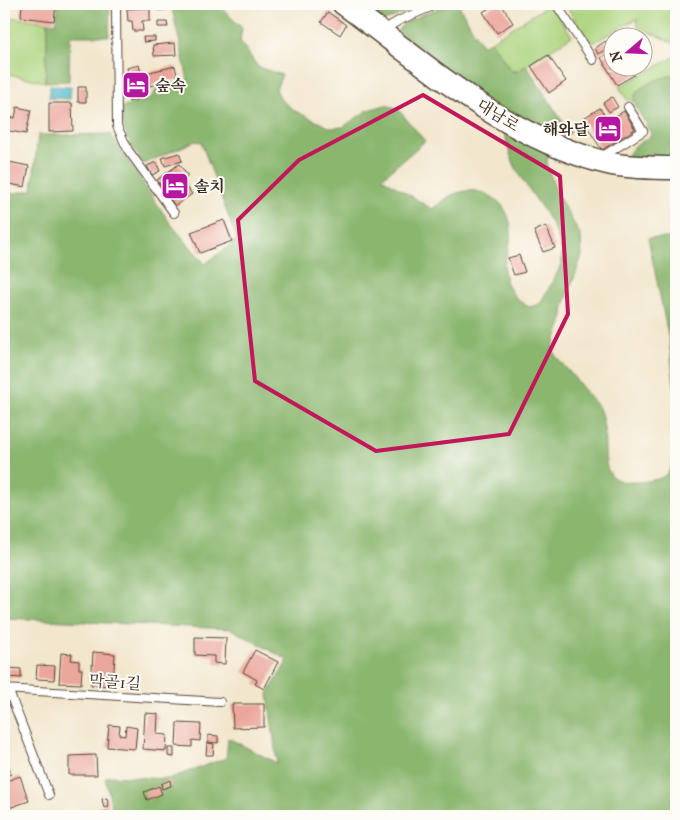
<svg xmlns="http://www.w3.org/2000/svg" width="680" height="820" font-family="'IM FELL French Canon','Noto Serif KR',serif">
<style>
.green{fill:#add47f;stroke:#747f4e}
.forest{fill:#8ab66e;stroke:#627046}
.water{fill:#4dbac7;stroke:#447272}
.building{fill:#eba69b}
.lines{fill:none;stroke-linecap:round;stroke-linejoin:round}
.lane-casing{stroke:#564638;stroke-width:10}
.secondary-casing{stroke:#564638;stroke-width:25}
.lane{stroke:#fff;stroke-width:8}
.secondary{stroke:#fff;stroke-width:22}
.marked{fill:none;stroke:#c2185b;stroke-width:4;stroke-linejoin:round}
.labels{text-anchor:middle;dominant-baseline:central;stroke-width:4;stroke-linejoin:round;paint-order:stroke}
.poi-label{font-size:16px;font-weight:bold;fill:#3b2a1e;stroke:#fdfcf7;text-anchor:start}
.street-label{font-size:16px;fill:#3b2a1e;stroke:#fdfcf7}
</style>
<rect width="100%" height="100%" fill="#fdfcf7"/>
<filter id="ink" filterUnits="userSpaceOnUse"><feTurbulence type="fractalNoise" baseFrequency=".02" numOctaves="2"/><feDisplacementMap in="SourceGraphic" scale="10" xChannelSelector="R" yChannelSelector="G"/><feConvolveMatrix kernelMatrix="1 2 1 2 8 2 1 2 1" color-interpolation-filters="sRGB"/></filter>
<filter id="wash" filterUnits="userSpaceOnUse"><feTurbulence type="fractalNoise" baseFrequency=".0096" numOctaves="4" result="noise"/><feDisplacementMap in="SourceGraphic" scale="20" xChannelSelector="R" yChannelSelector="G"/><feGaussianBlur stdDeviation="1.12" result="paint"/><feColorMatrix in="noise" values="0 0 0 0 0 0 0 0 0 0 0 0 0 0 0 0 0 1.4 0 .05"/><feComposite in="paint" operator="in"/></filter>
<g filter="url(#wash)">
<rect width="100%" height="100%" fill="#f2e6cc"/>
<!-- green -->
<path class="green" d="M550,4L572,36L518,71H511L491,41Z
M565,4H676V44L638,27L637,19L591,44Z
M8,17L48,22L45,82L4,73V46Z
M676,56V74L658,80L635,95L634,102L627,100L619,87Z"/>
<!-- forest -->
<path class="forest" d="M58,4H110L109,36H70L69,81L45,82L48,22L56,23Z
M171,4H218L242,28L240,41L258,67L282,75L276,89L281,100L295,111L331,128L343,127L368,110L385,105L397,108L425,141L382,178L432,209C439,204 448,196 457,193C480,185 506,199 510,223C513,237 508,247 505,261C501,279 513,301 530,307L540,304C546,291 558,276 561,263C568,232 526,192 514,164C509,154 507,142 504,131L548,151L547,165L556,192L581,236L582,256L564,306L562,323L553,347L555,355L598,406C617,446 582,493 653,480C674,477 674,458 676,441V816H114L105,778L108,776L168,779L226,758L228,738L277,763L268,694L288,660L231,629L4,618V195L32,190L38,135L110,134L170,223L205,264L237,240L201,142L195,141L144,164C130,146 122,131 121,108L150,99L157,89L188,80Z
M355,4H423L383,22Z
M452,4H458L481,44L484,45L491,41L511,71H518L526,65L564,124L559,129L555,138L489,103L398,31C402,19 439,9 452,4Z
M676,74V161L625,158L635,146L651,136L650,131C646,122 637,112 635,103C630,85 664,78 676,74Z
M648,238H676V406L669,340Z"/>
<!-- water -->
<path class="water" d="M50,86L71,87L70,99L49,98Z"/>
<g id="blocks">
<!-- building -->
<path class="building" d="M22,4H56L54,21L21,17Z
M157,4H166V10H157Z
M496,4H501L513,23L497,33L483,12Z
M150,8V21H142L143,31H133L132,21H128L127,9Z
M328,12L346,25L340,35L321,22Z
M158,22H167L168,27H158Z
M143,37H155V41L144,42Z
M606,41L610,48L598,54L595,48Z
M175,43L176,55L154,56L153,45Z
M612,51V68H629L634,75L617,85L601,58Z
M548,55L566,81L549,93L531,66Z
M139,65L147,97L129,102L123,78L129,76L127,68Z
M175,66L178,79L150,86L146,73Z
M78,87H86V102H78Z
M612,97L618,107L609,112L603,103Z
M49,103H72L73,131L49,132Z
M17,107L31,110L26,134L4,130V116L15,118Z
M600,108L608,121L624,111L635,129L602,150L582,119Z
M567,125L572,132L566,137L560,130Z
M179,153L182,161L165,166L162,158Z
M4,161L29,166L25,187L4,183Z
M156,162L160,171L152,175L147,166Z
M179,164L188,176L182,180L192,194L175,206L157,180Z
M224,220L232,241L200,253L191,232Z
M546,226L555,248L543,252L534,231Z
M519,255L525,272L514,275L508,258Z
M195,637L226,638L225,664L214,663V656L195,655Z
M255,650L278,662L264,689L255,684L257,680L243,672Z
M93,652L115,654L113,686L91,685Z
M61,653L72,654L71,660L79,661V669H82L81,684L59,683Z
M37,665L55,666L54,680L36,679Z
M9,668L21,669V678L8,677Z
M232,704H264V727L233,728Z
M145,713L158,714L157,734L167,735L166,751L143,749Z
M177,723L201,724L200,741L192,740V747L176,746Z
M109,725L120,726L119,735L125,736L126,726L137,728L135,749L107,747Z
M208,735L218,736V743L208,742Z
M207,743L214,744L213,755H206Z
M168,748H174V757L168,756Z
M4,755L11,774L4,777Z
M96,755L97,775H69V756Z
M20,776L29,801L6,809L4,782Z
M170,780L171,786L162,789L161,784Z
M159,786L162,794L147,800L144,792Z
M107,798L109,807L104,808L102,799Z
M106,811L108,816H93Z"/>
</g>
</g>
<g filter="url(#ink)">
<use href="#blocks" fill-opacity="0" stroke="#564638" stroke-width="1"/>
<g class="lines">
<defs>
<path id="lane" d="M116,4L117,126L128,150L174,213
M556,4L593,60
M383,30L400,20L438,4
M603,156L643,131L628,107
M4,689L220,702
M8,689L49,795"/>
<path id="secondary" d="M344,4C427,65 509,141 612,164C633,168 655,168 676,168"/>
</defs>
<!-- lane casing -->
<use href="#lane" class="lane-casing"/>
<!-- secondary casing -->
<use href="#secondary" class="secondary-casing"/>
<!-- lane -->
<use href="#lane" class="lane"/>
<!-- secondary -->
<use href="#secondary" class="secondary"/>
</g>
</g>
<!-- marked area -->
<path class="marked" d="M423,95L560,176L568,314L509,434L376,451L255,381L238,220L299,160Z"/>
<!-- icons -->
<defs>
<symbol id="hotel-square" viewBox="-11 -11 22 22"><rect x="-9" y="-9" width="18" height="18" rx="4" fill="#b5179e" stroke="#fdfcf7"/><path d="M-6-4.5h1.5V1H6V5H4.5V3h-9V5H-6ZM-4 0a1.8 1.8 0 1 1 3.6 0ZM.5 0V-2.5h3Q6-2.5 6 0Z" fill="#fff"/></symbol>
</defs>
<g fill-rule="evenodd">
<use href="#hotel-square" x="120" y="69" width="32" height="32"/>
<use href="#hotel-square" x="592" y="113" width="32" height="32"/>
<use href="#hotel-square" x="159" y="170" width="32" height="32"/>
</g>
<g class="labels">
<!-- poi labels -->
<g class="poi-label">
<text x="155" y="85">숲속</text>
<text x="589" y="129" text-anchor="end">해와달</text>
<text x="194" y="186">솔치</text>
</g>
<!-- street labels -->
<g class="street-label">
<text transform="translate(498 115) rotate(32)">대남로</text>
<text transform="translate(115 682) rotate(4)">막골1길</text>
</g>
</g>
<!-- margin -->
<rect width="680" height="820" fill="none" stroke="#fdfcf7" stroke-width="20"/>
<!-- north arrow -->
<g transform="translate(628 52) rotate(251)"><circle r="24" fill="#fdfcf7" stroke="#afa8a0"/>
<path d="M0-4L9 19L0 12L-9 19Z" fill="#b5179e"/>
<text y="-8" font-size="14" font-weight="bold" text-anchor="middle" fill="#3b2a1e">N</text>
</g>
</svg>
